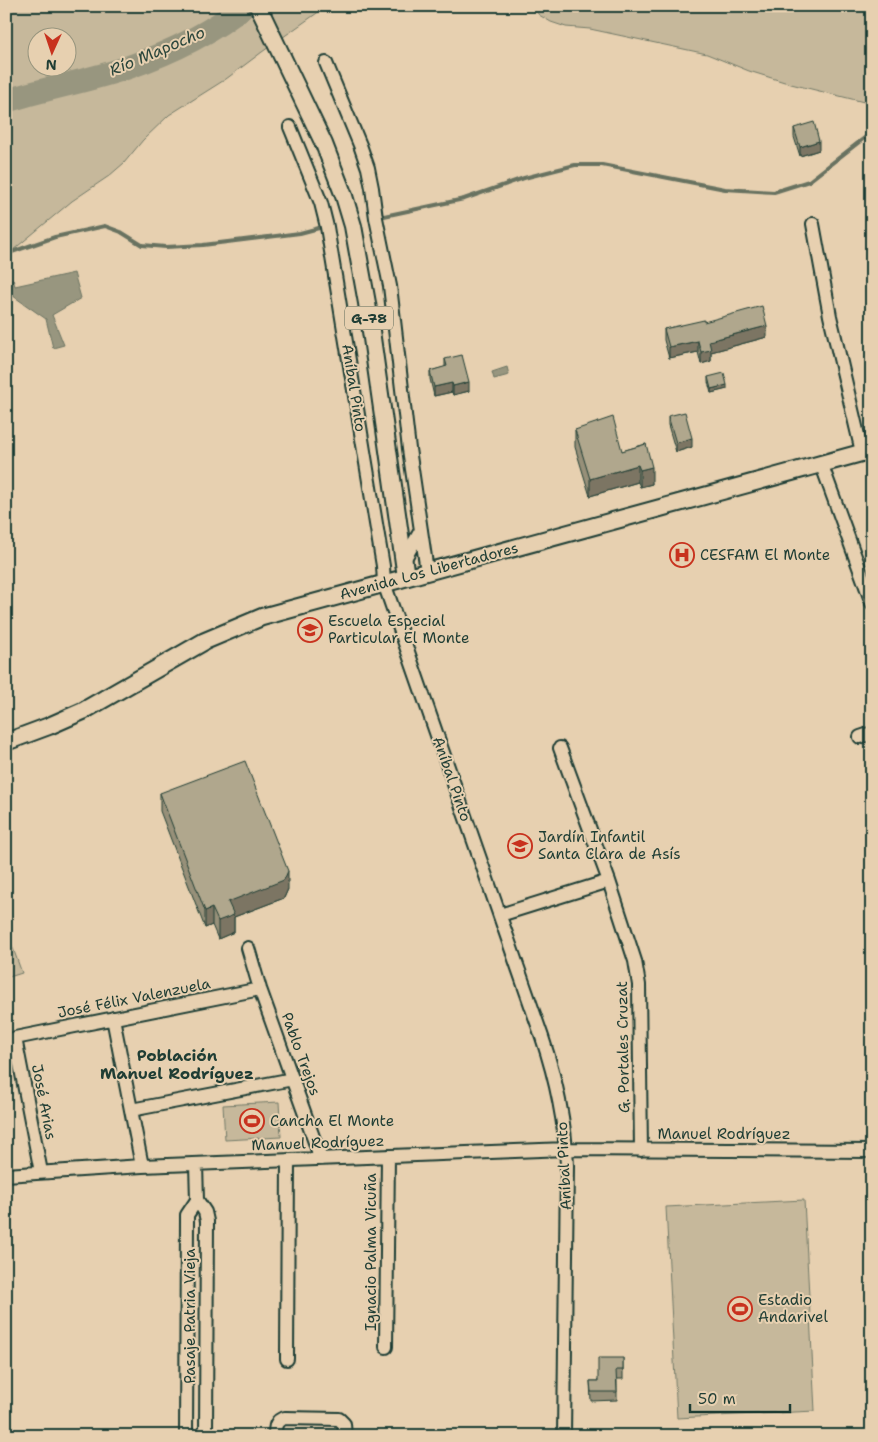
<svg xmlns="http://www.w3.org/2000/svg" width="878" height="1442" font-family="'Shantell Sans',sans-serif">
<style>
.green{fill:#c6b89b;stroke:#727a68;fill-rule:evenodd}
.water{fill:#98967f;stroke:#687261}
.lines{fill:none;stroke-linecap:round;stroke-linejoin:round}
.stream{stroke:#687261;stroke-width:4}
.river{stroke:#98967f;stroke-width:24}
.minor-casing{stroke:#1f3d34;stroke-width:16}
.major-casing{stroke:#1f3d34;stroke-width:20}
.minor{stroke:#e7d0b0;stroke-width:12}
.major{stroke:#e7d0b0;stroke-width:16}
.wall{fill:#979079;stroke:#1f3d34}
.shaded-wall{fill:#7b7563;stroke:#1f3d34}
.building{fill:#b0a78d;stroke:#1f3d34}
.labels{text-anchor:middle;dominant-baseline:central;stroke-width:4;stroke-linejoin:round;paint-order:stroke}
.shield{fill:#e7d0b0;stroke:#5b6959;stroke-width:1}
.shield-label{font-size:14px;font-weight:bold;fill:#1f3d34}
.street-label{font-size:15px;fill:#1f3d34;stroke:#e7d0b0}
.poi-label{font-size:15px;fill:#1f3d34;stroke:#e7d0b0;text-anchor:start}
.water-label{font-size:16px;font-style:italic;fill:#2b463c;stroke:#e7d0b0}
.neighbourhood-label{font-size:16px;font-weight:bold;fill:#1f3d34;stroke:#e7d0b0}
</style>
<rect width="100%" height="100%" fill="#e7d0b0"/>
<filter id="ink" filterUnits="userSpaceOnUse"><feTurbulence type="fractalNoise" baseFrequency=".02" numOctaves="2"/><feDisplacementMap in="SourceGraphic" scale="10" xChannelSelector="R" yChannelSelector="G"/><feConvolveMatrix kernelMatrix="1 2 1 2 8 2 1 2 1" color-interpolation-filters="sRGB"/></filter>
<g filter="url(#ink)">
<!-- green -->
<path class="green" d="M6,6H327L262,52L226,79L169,115L143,140L124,163L109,176L72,201L6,256ZM38,38H68V68H38Z
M872,6V104L791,84L749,71L707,54L590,29L566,27L551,22L539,15L533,7Z
M6,929L22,973L6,978Z
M279,1102L281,1137L225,1140L223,1105Z
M804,1200L815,1411L677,1418L666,1207Z
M606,1433H641V1436H606Z"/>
<!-- water -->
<path class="water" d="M74,273L81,298L52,315L64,345L53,348L46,319L6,291V280L13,279L15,286Z
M507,367L509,375L494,379L492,372Z"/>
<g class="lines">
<!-- stream -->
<path class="stream" d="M384,216L464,199L524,178L575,165H602L725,189L774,192L809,181L872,132
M6,254L55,237L105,226L121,232L142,245L166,247L203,245L300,233L319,228"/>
<!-- river -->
<path class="river" d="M6,101C46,88 89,81 129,67C169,53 211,33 244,6"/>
<defs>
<path id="minor" d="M326,63L360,145L368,168L372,188L376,218L390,286L409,449L427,571
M290,127L321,203L327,227L383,566L384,583L542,1037C556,1079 565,1121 567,1165L564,1436
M813,224L830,316L862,452
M821,463L872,603
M404,560L421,530
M860,737L872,733
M560,748L609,881L635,961L639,985L641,1150
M500,915L609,881
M248,948L260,989L321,1159
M113,1018L142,1166
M131,1110L293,1079
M196,1164L197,1200L205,1212L207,1221L206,1436
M41,1172L15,1038L260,989
M6,1175L142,1166L566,1149L872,1151
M386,1347L388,1156
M287,1359L288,1160
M186,1436L187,1221V1215L197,1200
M275,1436C275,1427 275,1420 285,1418L339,1419L344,1424L345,1436"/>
<path id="major" d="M258,6L324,144L344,196L353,226L367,303L406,577
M6,742L49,726L83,711L205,641L262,617L872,450"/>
</defs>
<!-- minor casing -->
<use href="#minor" class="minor-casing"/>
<!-- major casing -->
<use href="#major" class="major-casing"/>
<!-- minor -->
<use href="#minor" class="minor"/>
<!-- major -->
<use href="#major" class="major"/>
</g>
<!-- wall -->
<path class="wall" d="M794,128L819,150L800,156L794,137Z
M704,322L767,337L711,352V361L701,364L698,352L669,358L664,340V329Z
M445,359L469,391L453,395L452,392L434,396L430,379V371L445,367Z
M708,377L727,389L711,393L708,382Z
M668,416L692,447L676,452L668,425Z
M575,430L622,451L646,444L652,484L640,487L638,482L590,496L575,447Z
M160,793L288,889L284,898L234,917V932L218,939L212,925L205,928L160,811Z
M623,1358V1379H617V1400L591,1401L590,1381H598Z"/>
<!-- shaded-wall -->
<path class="shaded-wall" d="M819,141V150L800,156V147Z
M767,326V337L711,352V361L701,364V352L709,341Z
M698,341V352L669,358V347Z
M469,382V391L453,395V386Z
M452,383V392L434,396V387Z
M727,385V389L711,393V389Z
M692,438V447L676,452V443Z
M638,465V482L590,496V479Z
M652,467V484L640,487V470Z
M288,871V889L284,898L234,917V932L218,939V921L228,902Z
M212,908V925L205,928V911Z"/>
<!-- building -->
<path class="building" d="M814,122L819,141L800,147L794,128Z
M762,306L767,326L709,341L711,350L701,352L698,341L669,347L664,329L704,320V322Z
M462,355L469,382L453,386L452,383L434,387L430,371L447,366L445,359Z
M724,373L727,385L711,389L708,377Z
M685,412L692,438L676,443L668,416Z
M613,417L622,451L646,444L652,467L640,470L638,465L590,479L575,430Z
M245,761L288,871L284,880L228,902L234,915L218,921L212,908L205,911L160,793Z
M598,1358H623V1370H616L617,1392H591L590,1381H598Z"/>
</g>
<!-- icons -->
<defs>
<symbol id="hospital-ring" viewBox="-11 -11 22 22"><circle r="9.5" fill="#e7d0b0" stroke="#c8321e" stroke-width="1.5"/><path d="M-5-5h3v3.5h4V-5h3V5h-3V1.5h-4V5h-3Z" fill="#c8321e"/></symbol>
<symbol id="school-ring" viewBox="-11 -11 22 22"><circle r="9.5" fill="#e7d0b0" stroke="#c8321e" stroke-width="1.5"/><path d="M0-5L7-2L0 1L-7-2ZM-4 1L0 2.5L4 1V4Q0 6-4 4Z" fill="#c8321e"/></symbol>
<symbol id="stadium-ring" viewBox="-11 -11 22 22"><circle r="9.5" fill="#e7d0b0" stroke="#c8321e" stroke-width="1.5"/><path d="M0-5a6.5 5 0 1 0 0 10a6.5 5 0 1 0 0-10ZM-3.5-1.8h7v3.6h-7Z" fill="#c8321e"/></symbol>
</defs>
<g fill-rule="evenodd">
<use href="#hospital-ring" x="668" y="541" width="28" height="28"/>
<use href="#school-ring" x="296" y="616" width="28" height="28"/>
<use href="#school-ring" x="506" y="832" width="28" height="28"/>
<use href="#stadium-ring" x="238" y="1107" width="28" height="28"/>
<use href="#stadium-ring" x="726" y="1295" width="28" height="28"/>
</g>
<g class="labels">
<!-- shield labels -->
<rect class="shield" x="345" y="306.5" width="48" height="23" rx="4"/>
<g class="shield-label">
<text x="369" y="318">G-78</text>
</g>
<!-- street labels -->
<g class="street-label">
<text transform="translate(354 388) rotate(81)">Aníbal Pinto</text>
<text transform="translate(429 571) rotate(-15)">Avenida Los Libertadores</text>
<text transform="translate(452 779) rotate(71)">Aníbal Pinto</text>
<text transform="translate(134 998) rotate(-11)">José Félix Valenzuela</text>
<text transform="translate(623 1047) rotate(-91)">G. Portales Cruzat</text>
<text transform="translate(301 1054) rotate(70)">Pablo Trejos</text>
<text transform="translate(44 1102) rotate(79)">José Arias</text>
<text x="724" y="1134">Manuel Rodríguez</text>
<text transform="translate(318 1143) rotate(-2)">Manuel Rodríguez</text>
<text transform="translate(564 1166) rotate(-93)">Aníbal Pinto</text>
<text transform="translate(371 1252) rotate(-90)">Ignacio Palma Vicuña</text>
<text transform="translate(190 1316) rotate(-90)">Pasaje Patria Vieja</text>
</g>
<!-- poi labels -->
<g class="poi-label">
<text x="700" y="555">CESFAM El Monte</text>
<text x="328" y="621">Escuela Especial<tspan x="328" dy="17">Particular El Monte</tspan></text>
<text x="538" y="837">Jardín Infantil<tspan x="538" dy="17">Santa Clara de Asís</tspan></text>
<text x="270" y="1121">Cancha El Monte</text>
<text x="758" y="1300">Estadio<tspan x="758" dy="17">Andarivel</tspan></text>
</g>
<!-- water labels -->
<g class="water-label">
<text transform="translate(157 51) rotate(-23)">Río Mapocho</text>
</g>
<!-- neighbourhood labels -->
<g class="neighbourhood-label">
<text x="177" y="1055">Población<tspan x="177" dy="18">Manuel Rodríguez</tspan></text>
</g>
</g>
<!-- margin -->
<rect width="878" height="1442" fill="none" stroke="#e7d0b0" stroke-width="25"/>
<rect x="12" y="12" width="853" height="1417" fill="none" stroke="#1f3d34" stroke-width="2" filter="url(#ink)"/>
<!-- north arrow -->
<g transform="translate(52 52) rotate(183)"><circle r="24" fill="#e7d0b0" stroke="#97957e"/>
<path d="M0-4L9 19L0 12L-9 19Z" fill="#c8321e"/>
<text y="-8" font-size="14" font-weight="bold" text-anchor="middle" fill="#1f3d34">N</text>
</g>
<!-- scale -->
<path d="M690 1404v8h100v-8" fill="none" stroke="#1f3d34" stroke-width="2.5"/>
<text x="698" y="1404" font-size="15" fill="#1f3d34" stroke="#e7d0b0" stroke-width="4" paint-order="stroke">50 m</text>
</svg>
